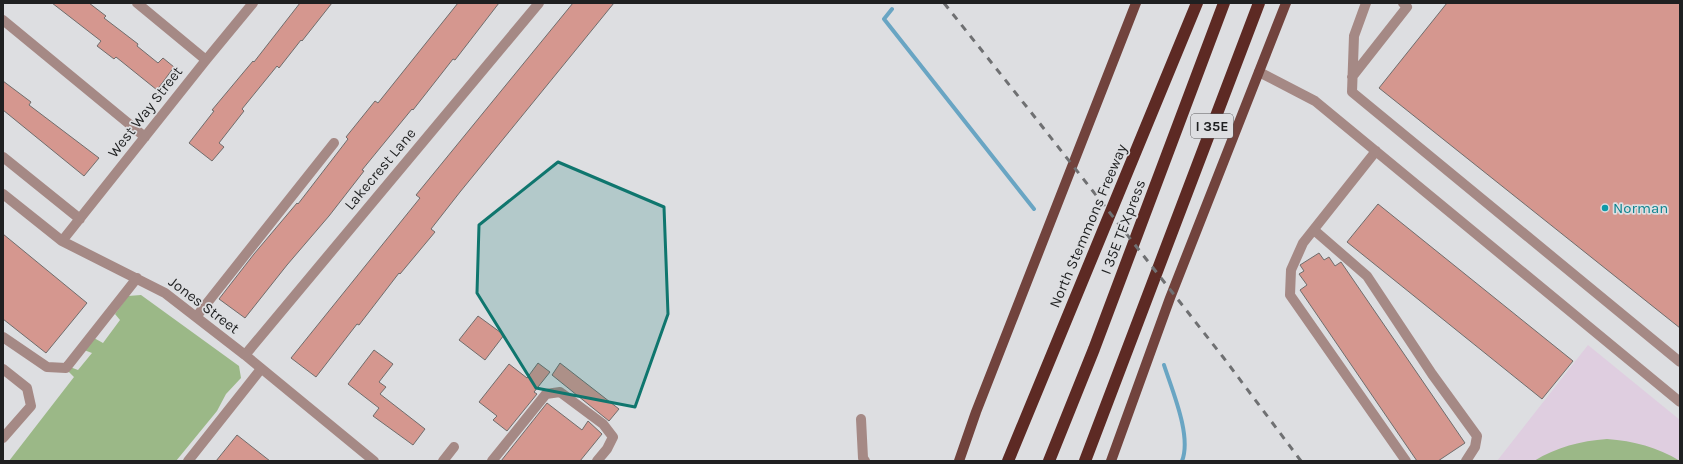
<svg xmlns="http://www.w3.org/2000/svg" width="1683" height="464" font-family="Karla,sans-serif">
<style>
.education{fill:#dfcee0}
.green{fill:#9bb887}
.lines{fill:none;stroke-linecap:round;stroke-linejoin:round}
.stream{stroke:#69a5c3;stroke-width:4}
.building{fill:#d5978f;stroke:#706d6c}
.minor{stroke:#a58985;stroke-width:10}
.major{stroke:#71433d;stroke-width:10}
.highway{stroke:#5d2a24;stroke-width:12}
.rail{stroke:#6f7072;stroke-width:3;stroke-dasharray:7 7;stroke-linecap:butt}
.marked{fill:#0f766e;fill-opacity:0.2;stroke:#0f766e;stroke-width:3;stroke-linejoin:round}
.culture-dot{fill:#0f9aa8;stroke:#dddee1;stroke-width:1.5}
.labels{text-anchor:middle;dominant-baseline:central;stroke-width:3.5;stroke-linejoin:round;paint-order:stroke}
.shield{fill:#dddee1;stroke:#58595b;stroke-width:1}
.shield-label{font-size:14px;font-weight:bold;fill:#1f2021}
.street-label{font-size:15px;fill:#1f2021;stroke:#dddee1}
.culture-label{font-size:15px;fill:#0d838f;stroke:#dddee1;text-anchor:start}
</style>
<rect width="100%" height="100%" fill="#dddee1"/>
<!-- education -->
<path class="education" d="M1588,345L1680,420V461H1497Z"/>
<!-- green -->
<path class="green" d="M141,295L239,366L241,378L226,394L217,411L176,461H9L74,377L68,371L70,367L78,370L92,353L84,350L94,338L103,343L120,320L115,314L128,296Z
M1607,439C1634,441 1657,447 1680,461H1534C1557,447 1580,441 1607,439Z"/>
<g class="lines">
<!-- stream -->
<path class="stream" d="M892,9L884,19L1034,209
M1164,365C1172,390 1192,436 1182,461"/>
</g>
<!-- building -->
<path class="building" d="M52,3H89L106,16L104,18L138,44L137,46L158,63L163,58L174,67L157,90L116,57L114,59L97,46L101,41Z
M300,3H332L302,41L301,40L279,68L277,66L242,109L244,111L219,143L224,147L212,161L189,143L214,111L212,110L253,61L254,62Z
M458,3H499L455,60L453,59L413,110L412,109L362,170L364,171L329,216L287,265L245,318L219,299L254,254L297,203L298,204L348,139L346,137L375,101L378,103Z
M573,3H614L460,192L431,229L435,232L400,274L399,273L359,325L357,324L316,377L291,358L420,198L416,195Z
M1447,3H1680V328L1379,88Z
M3,81L31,102L29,105L99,158L84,176L3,110Z
M1378,204L1573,361L1542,399L1347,242Z
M3,234L87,303L46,353L3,319Z
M1319,253L1324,260L1329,257L1335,266L1341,262L1465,443L1438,461H1417L1300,290L1307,285L1299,274L1304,271L1300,265Z
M478,316L504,335L485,360L459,340Z
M374,350L393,364L379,382L386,387L380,394L425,429L413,445L373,416L379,408L348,384Z
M538,363L550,372L534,392L537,394L507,431L493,420L497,416L479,402L509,364L527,378Z
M560,363L619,409L609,421L552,375Z
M547,403L582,430L588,421L602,434L580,461H501Z
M237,435L270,461H216Z"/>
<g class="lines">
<!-- minor -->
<path class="minor" d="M137,3L206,60
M1366,3L1354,36L1352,92L1680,362
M3,20L145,137
M1259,72L1315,101L1680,402
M1352,77L1407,7L1403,3
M1376,151L1303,243L1291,270L1290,295L1406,461
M3,157L80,219
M3,194L62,241L165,293L245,355L374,461
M1314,230L1367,276L1432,374L1477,436L1475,447L1466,461
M62,241L206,60L253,3
M196,317L334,143
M3,337L47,367L66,368L137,278
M245,355L539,3
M3,369L27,388L31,406L3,438
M861,419L863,458L865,461
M188,461L261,369
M443,461L454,447
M492,461L546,394L560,392L603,424L613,437L607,449L597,461"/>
<!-- major -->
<path class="major" d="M959,461L976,412L1136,3
M1111,461L1170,298L1286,3"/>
<!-- highway -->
<path class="highway" d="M1008,461L1197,3
M1049,461L1094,349L1224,3
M1085,461L1259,3"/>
<!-- rail -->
<path class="rail" d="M944,3L1030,111L1223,357L1301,461"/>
</g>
<!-- marked area -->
<path class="marked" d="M558,162L664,207L668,314L635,407L536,388L477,293L479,225Z"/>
<!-- markers -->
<circle class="culture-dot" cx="1605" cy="208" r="4"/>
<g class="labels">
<!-- shield labels -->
<rect class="shield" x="1191" y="114" width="42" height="24" rx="3"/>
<g class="shield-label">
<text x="1212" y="126">I 35E</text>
</g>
<!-- street labels -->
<g class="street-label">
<text transform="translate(145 112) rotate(-52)">West Way Street</text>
<text transform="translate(380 169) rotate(-50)">Lakecrest Lane</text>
<text transform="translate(1088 226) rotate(-67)">North Stemmons Freeway</text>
<text transform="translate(1123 227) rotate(-69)">I 35E TEXpress</text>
<text transform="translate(204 305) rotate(37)">Jones Street</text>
</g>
<!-- culture labels -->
<g class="culture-label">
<text x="1613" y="208">Norman</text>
</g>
</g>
<!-- border -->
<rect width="1683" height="464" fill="none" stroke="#1f2021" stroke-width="8"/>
</svg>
